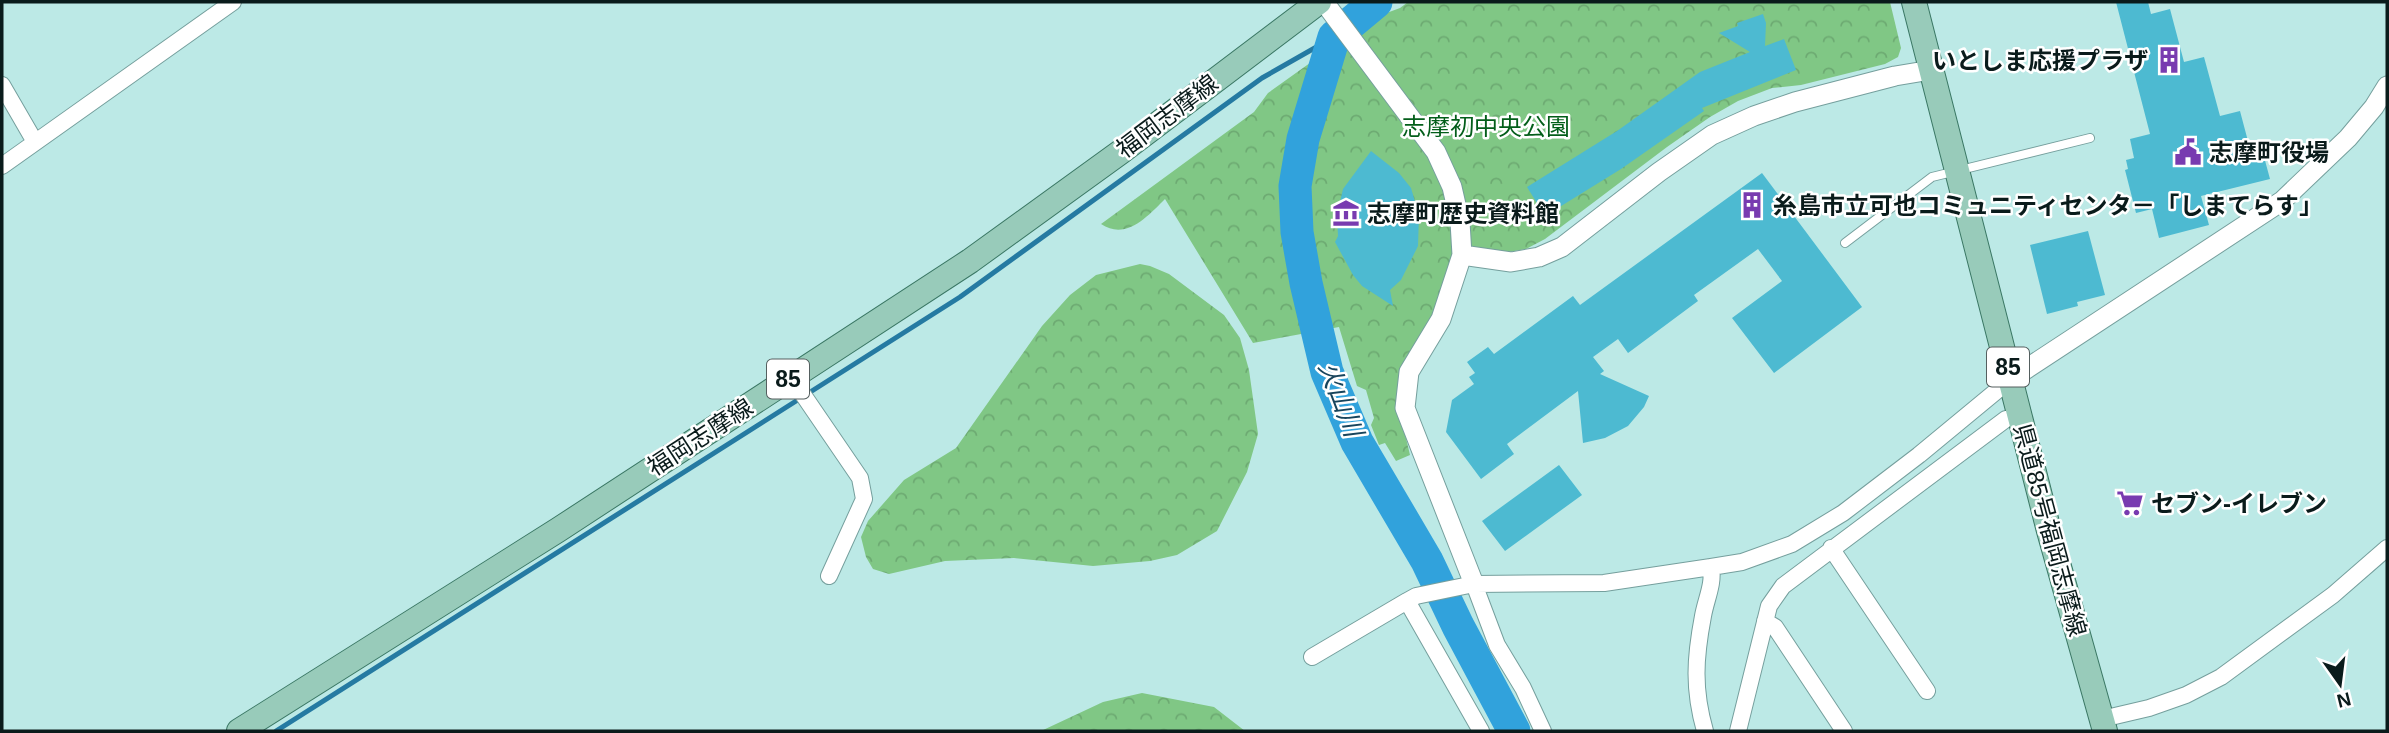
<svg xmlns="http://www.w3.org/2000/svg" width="2389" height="733" font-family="Helvetica,'Noto Sans JP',sans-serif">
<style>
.forest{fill:url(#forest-crowns)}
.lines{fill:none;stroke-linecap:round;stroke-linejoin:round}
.stream{stroke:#257aa2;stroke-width:5}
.river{stroke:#31a2dc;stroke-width:33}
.building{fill:#4dbad1}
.service-casing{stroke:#759f9d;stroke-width:10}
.minor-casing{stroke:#759f9d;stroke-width:18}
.tertiary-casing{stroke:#759f9d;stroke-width:21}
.primary-casing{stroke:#3a7764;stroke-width:26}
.service{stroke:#fff;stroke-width:8}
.minor{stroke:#fff;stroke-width:16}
.tertiary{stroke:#fff;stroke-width:19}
.primary{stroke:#98cbba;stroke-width:24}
.labels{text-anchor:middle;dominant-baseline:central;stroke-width:5;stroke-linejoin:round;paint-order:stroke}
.shield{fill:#fff;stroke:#545f5f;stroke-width:2}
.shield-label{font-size:23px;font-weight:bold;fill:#0a1b1b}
.poi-label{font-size:24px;font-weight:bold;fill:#0a1b1b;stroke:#fff;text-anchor:start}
.street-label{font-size:24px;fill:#0a1b1b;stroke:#fff}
.park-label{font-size:24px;fill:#035e1a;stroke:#fff}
.water-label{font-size:26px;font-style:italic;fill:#17445c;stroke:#fff}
</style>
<defs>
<pattern id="forest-crowns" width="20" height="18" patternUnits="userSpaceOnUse" patternTransform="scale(1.75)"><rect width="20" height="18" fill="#80c785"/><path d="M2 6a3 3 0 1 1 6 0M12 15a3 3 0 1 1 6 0" fill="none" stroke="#6daa72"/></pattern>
</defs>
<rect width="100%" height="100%" fill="#bce9e6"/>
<!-- forest -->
<path class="forest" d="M1408,2H1890L1901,48L1898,57L1885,64L1801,85L1772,88L1738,101L1710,117L1667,147L1545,239L1526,249L1503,253L1450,272L1397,400L1410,455L1396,461L1385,443L1379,445L1371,425L1374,418L1366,390L1357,386L1339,327L1253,343L1165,199C1148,216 1126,241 1101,224L1254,112L1268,93L1373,18L1400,8Z
M1140,264L1150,266L1169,274L1224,315L1240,338L1249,370L1258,434L1247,472L1217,531L1177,555L1150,561L1093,566L1014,558L945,561L889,574L873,569L866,557L861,537L868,521L904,480L956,448L1042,326L1070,295L1096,275Z
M1142,693L1214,707L1245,731H1041L1103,702Z"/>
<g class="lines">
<!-- stream -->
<path class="stream" d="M276,731L960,297L1262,78L1334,37"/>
<!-- river -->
<path class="river" d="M1376,2L1334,37L1303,139L1295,186L1297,232L1306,283L1327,372L1357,442L1427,561L1458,626L1514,731"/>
</g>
<!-- building -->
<path class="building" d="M2116,2H2148L2151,14L2170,9L2184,62L2204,57L2220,116L2240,111L2249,145L2260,142L2270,179L2201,196L2209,225L2159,238L2152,209L2136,213L2125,170L2128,169L2126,160L2134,158L2130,139L2150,134Z
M1763,14L1766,23L1765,46L1784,39L1796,70L1702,108L1704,111L1621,169L1545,216L1527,187L1617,131L1700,72L1750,52L1719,33L1738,26L1737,23Z
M1371,151L1399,173L1411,188L1419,215L1418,246L1401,280L1390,290L1393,306L1362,286L1353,275L1335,242L1338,236L1337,215L1343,189Z
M1762,173L1862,307L1774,373L1732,318L1782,281L1758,249L1694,295L1698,301L1628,353L1618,339L1593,357L1604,371L1600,374L1649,396L1644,407L1628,426L1605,438L1583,443L1578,391L1507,444L1514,454L1481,479L1446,432L1452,400L1474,384L1469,377L1475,373L1467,362L1488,347L1494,354L1573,296L1580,305Z
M2088,231L2105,295L2077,302L2078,306L2047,314L2030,245Z
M1559,465L1582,495L1505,551L1482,521Z"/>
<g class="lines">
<defs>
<path id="service" d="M1845,243L1932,177L2090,138"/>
<path id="minor" d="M2,85L35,142
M2,166L233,2
M791,377L860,478L864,499L829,576
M1831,548L1927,691
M1474,584L1497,645L1523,688L1543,731
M1765,621L1775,627L1844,731
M1312,657L1407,601
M2102,719L2149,708L2186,695L2221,677L2333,595L2387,548
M1481,731L1407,601L1416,596L1474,584L1604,583L1711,567L1742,562L1792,544L1843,513L1919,455L2011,379
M1705,731C1693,689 1695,658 1703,616C1706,599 1714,584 1711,567
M1738,731L1769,606L1783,586L2006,419L2020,416"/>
<path id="tertiary" d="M1324,2L1436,152L1452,187L1460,222L1462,255L1441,319L1409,372L1405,408L1474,584
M1462,255L1511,262L1539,257L1562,247L1659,172L1712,135L1754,116L1795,102L1895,76L1931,70
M2011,379L2282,201L2348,138L2374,107L2387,86"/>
<path id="primary" d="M1914,2L2049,531L2105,731
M239,731L558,530L970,261L1122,151L1319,2"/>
</defs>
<!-- service casing -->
<use href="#service" class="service-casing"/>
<!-- minor casing -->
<use href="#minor" class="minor-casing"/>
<!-- tertiary casing -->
<use href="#tertiary" class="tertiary-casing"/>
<!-- primary casing -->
<use href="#primary" class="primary-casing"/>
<!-- service -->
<use href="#service" class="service"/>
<!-- minor -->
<use href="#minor" class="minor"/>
<!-- tertiary -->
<use href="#tertiary" class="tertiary"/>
<!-- primary -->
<use href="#primary" class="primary"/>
</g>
<!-- icons -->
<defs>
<symbol id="building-bare" viewBox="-9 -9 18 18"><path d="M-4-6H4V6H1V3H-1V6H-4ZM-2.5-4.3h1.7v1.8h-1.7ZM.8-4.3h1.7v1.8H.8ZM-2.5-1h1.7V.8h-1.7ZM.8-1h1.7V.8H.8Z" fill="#783bb0" stroke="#fff" stroke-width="2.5" paint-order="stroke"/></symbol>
<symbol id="civic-bare" viewBox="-9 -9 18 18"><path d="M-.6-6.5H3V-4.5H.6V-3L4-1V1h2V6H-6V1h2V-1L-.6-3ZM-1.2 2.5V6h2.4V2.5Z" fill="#783bb0" stroke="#fff" stroke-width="2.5" paint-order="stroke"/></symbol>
<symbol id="museum-bare" viewBox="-9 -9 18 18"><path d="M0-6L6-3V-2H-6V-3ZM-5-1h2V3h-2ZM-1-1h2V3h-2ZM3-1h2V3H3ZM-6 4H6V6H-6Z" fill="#783bb0" stroke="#fff" stroke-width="2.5" paint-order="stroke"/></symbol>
<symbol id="supermarket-bare" viewBox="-9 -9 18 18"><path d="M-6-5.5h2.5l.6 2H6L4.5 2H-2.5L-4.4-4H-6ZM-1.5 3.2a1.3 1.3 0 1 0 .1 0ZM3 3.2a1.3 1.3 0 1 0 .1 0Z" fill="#783bb0" stroke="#fff" stroke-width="2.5" paint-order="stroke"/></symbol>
</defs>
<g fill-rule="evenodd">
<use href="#building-bare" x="2150" y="41" width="38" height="38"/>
<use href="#civic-bare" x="2169" y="133" width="38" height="38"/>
<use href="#building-bare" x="1733" y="186" width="38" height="38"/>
<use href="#museum-bare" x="1327" y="194" width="38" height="38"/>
<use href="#supermarket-bare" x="2111" y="484" width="38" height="38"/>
</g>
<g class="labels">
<!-- shield labels -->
<g class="shield">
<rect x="1987" y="347.5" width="42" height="39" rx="5"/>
<rect x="767" y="359.5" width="42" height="39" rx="5"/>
</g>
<g class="shield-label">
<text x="2008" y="367">85</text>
<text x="788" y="379">85</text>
</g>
<!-- poi labels -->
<g class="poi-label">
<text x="2148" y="60" text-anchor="end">いとしま応援プラザ</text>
<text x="2209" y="152">志摩町役場</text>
<text x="1773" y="205">糸島市立可也コミュニティセンタ－「しまてらす」</text>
<text x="1367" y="213">志摩町歴史資料館</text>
<text x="2151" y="503">セブン-イレブン</text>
</g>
<!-- street labels -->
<g class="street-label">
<text transform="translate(1167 116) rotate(-37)">福岡志摩線</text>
<text transform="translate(700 437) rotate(-33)">福岡志摩線</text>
<text transform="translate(2050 530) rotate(75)">県道85号福岡志摩線</text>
</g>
<!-- park labels -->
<g class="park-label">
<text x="1486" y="126">志摩初中央公園</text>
</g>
<!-- water labels -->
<g class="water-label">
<text transform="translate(1341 399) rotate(69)">火山川</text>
</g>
</g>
<!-- border -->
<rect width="2389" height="733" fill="none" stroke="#0a1b1b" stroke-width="7"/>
<!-- north arrow -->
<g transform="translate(2340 684) rotate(166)" stroke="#ffffff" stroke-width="5" paint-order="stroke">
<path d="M0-5L12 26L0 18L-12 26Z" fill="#0a1b1b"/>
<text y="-10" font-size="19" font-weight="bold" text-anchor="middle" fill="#0a1b1b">N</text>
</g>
</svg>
